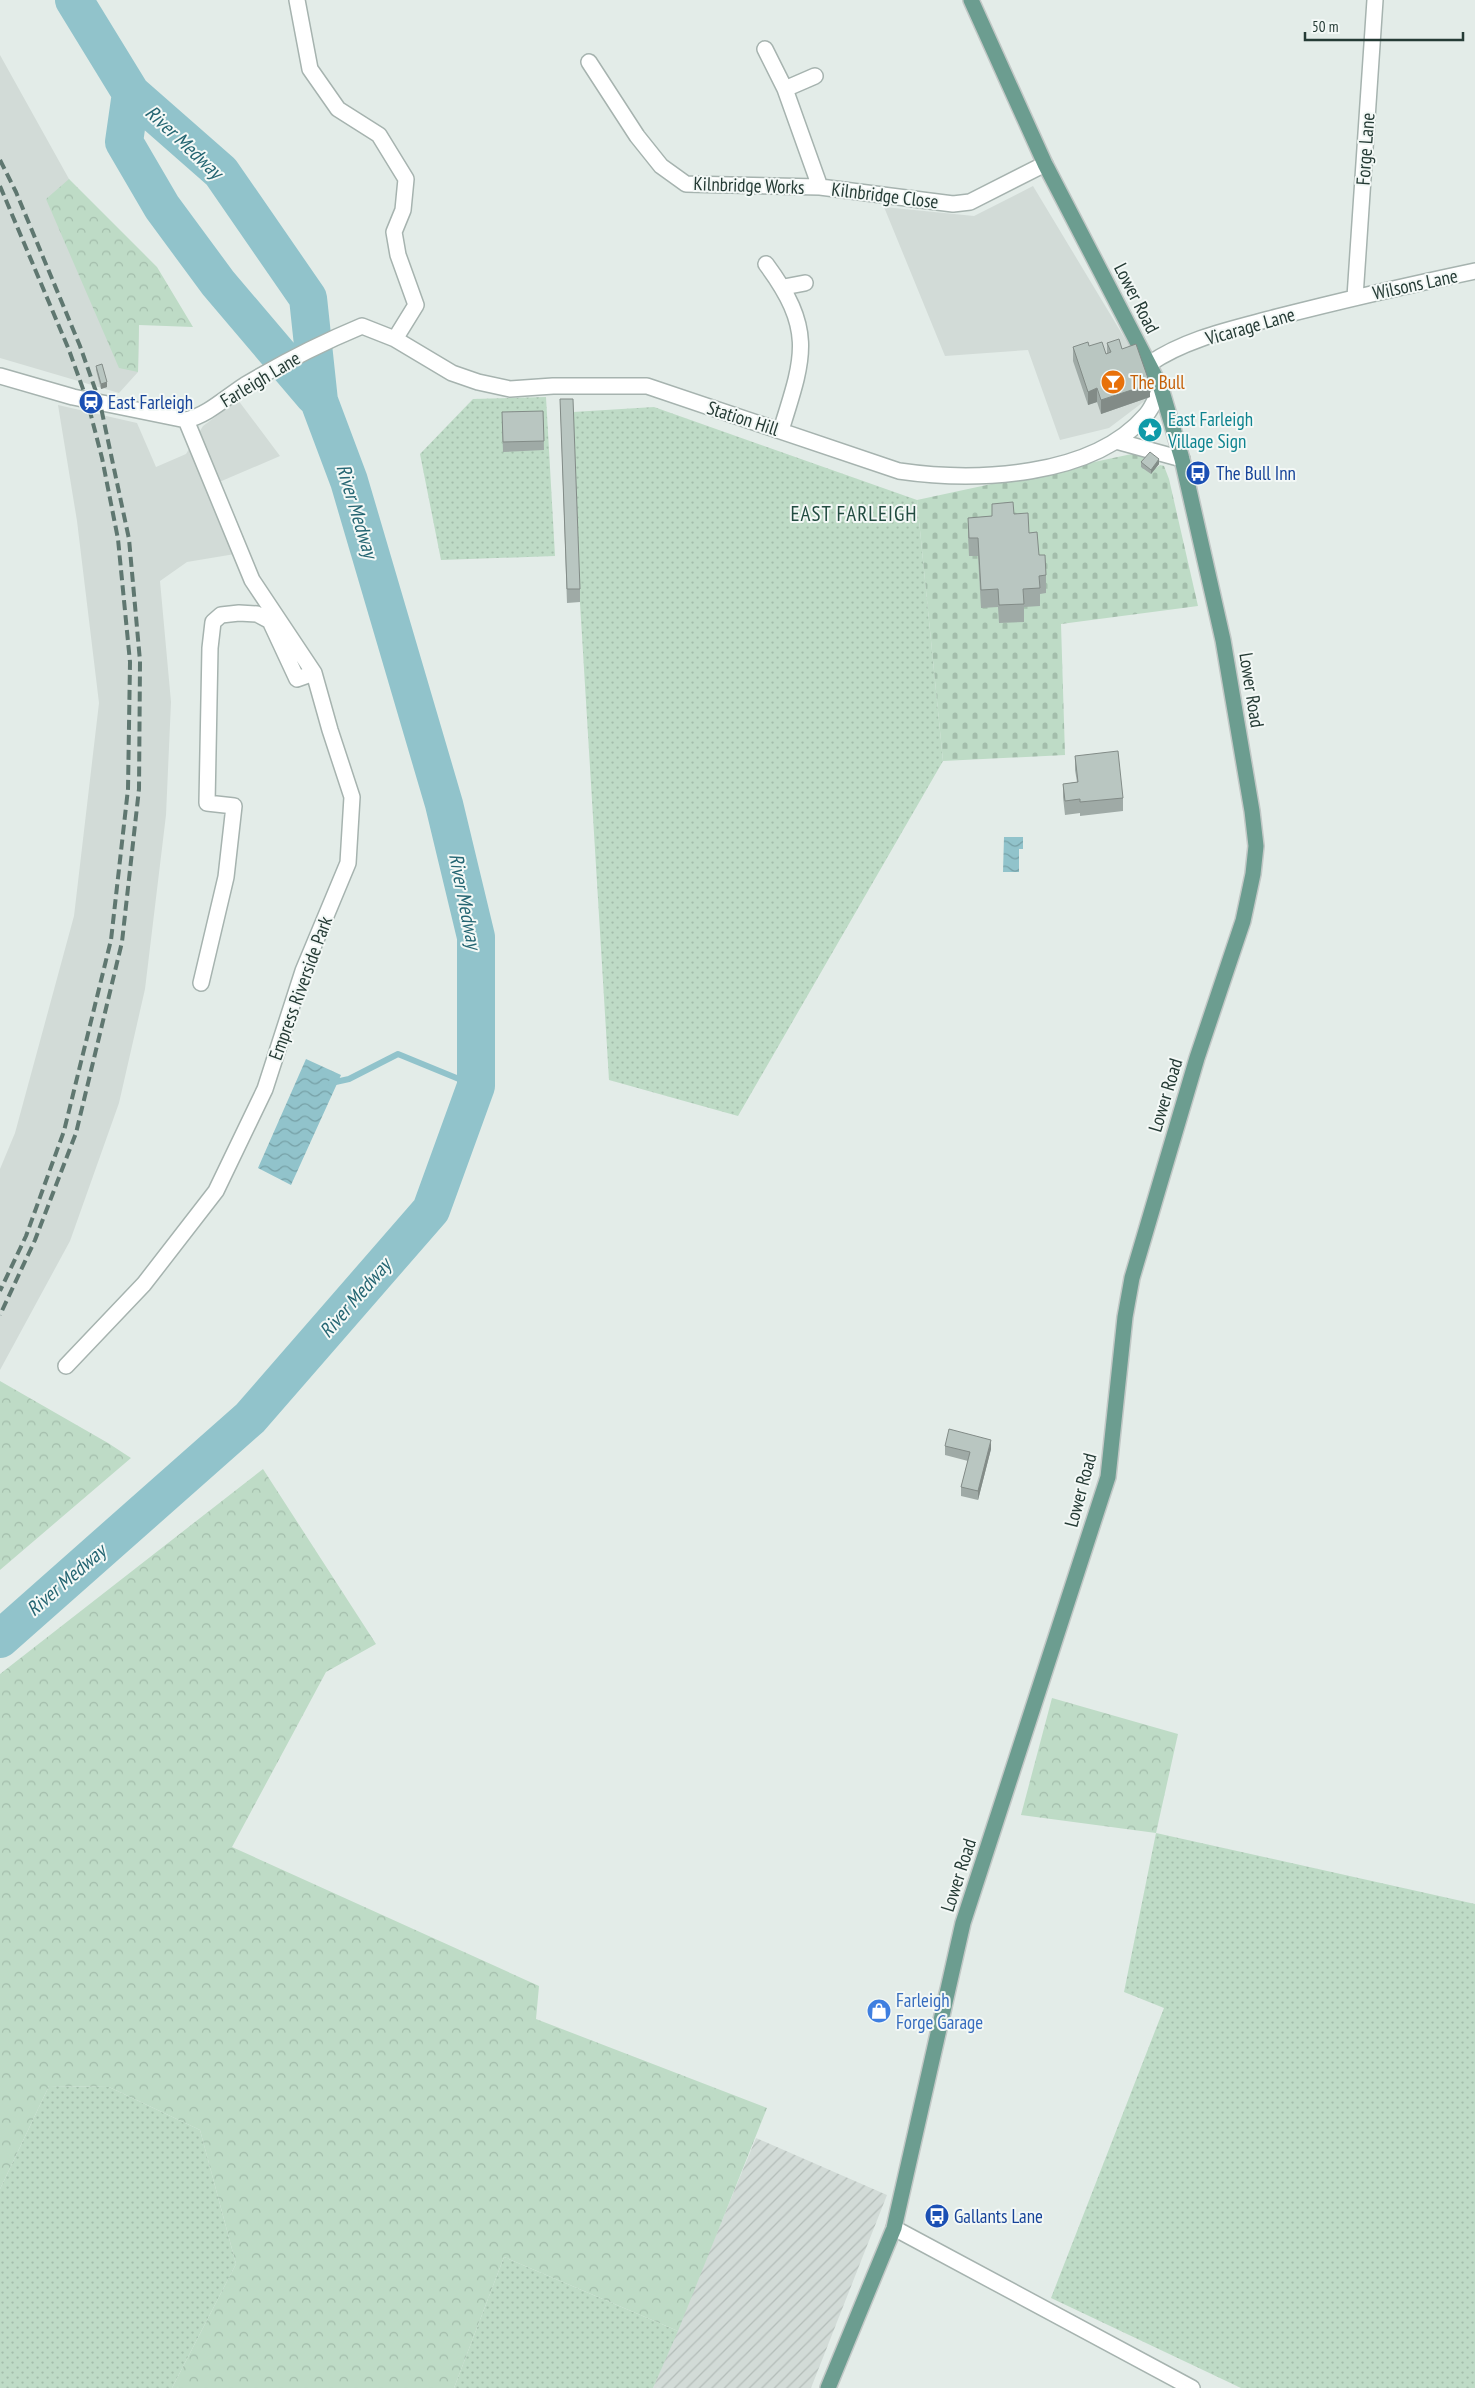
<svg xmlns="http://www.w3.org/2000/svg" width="1475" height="2388" font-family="'PT Sans Narrow',sans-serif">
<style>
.built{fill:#d2dbd7}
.industrial{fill:url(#industrial-furrows)}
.grass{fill:url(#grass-dots)}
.forest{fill:url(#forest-crowns)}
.cemetery{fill:url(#cemetery-stones)}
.water{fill:url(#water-waves)}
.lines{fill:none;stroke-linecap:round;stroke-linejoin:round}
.stream{stroke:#91c3cb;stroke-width:6}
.river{stroke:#91c3cb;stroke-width:38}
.minor-casing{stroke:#a6b3af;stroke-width:18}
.major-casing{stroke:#c2c8c6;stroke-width:18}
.minor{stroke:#fff;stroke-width:15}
.major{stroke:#6c9d90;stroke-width:15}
.rail{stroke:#5f7770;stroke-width:4;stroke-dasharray:10 5;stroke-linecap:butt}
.wall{fill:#9faaa6}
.shaded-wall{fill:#828b87}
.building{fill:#b9c6c1;stroke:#828b87}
.labels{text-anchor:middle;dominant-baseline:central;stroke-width:4;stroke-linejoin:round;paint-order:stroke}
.street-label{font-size:19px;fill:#253b35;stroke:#f3f8f6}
.food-label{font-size:19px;fill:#c56008;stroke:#f3f8f6;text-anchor:start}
.transit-label{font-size:19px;fill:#164399;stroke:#f3f8f6;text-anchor:start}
.culture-label{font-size:19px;fill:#0d838f;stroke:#f3f8f6;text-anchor:start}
.shop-label{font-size:19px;fill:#366cbe;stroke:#f3f8f6;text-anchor:start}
.water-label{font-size:20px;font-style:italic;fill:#246572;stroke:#f3f8f6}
.quarter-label{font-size:21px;letter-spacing:1px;fill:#224c41;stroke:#f3f8f6}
</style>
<defs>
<pattern id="industrial-furrows" width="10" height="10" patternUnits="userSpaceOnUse" patternTransform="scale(1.25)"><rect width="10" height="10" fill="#d2dbd7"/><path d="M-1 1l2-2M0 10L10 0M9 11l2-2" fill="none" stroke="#b4bdb9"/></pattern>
<pattern id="grass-dots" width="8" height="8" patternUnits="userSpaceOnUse" patternTransform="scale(1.25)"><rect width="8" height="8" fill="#bedbc6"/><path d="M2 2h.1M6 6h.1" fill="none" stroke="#a3bdab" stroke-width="1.8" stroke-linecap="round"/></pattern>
<pattern id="forest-crowns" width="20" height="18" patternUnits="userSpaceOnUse" patternTransform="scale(1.25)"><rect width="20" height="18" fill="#bedbc6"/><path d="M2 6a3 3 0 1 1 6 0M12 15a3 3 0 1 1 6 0" fill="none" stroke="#a3bdab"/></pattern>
<pattern id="cemetery-stones" width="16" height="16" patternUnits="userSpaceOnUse" patternTransform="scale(1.25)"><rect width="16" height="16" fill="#bedbc6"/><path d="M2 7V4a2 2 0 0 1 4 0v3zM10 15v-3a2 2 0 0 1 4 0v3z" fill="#a3bdab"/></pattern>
<pattern id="water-waves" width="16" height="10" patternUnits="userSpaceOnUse" patternTransform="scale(1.25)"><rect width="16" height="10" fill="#91c3cb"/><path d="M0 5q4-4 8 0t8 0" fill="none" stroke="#76a0a6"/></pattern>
</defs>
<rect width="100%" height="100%" fill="#e3ece8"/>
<!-- built -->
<path class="built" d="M0,55L69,179L139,325L138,372L119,393L0,358Z
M1033,186L1136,357L1150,397L1109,428L1060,440L1028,350L945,356L884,207L974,216Z
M238,400L280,456L210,486L235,554L187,562L160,581L171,702L166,815L145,989L119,1103L70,1241L0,1370V1169L15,1133L74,916L99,703L77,521L58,405L137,423L156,467L186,454L203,426Z"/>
<!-- industrial -->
<path class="industrial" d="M756,2138L887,2195L811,2388H653Z"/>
<!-- grass -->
<path class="grass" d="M546,397L555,556L441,560L420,454L473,399Z
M654,407L917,500L943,761L738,1116L609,1080L580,603L573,412Z
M1156,1833L1475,1904V2388H1241L1051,2298L1164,2008L1124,1992Z
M49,2086L109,2087L200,2130L236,2264L172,2388H0V2189Z
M504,2257L678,2331L653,2388H454Z"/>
<!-- forest -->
<path class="forest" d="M69,179L157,267L193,327L139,325L138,372L119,368L46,199Z
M0,1381L108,1443L131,1458L0,1570Z
M263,1469L376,1644L326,1672L232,1847L539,1986L536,2019L767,2108L678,2331L504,2257L454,2388H172L236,2264L200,2130L109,2087L49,2086L0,2189V1674Z
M1052,1698L1178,1734L1156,1833L1021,1815Z"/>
<!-- cemetery -->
<path class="cemetery" d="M1141,452L1156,468L1160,465L1164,466L1169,479L1198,606L1061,624L1065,755L943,761L917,500Z"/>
<!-- water -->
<path class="water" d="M1004,837H1023V849H1019V872H1003Z
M306,1059L341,1075L291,1185L258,1168Z"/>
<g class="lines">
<!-- stream -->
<path class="stream" d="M331,1083L349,1079L398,1054L476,1086"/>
<!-- river -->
<path class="river" d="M131,93L124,142L162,207L218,283L314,396
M0,1639L250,1418L431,1210L476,1086V937L444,804L349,481L319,401L308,298L221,172L131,93L74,0"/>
<defs>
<path id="minor" d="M297,0L310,69L338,109L379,135L406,179L403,210L394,232L398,255L416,305L395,339
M765,49L785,89L820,187L953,204L970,202L1045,164
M589,62L637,136L661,166L686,184L820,187
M785,89L815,76
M766,264C815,330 804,357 781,430
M784,287L805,283
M1355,297L1375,0
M1149,364C1187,338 1233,329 1277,317C1343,300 1409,285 1475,271
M0,376L73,397L186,420C208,415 226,397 245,385C282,363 321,343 362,326L395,339L452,373L478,382L510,389L553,386H647L899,471C975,482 1092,478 1146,415C1153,407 1156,397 1161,388
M1116,441L1182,459
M201,983L226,877L234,806L207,803L210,648L213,622L221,615L239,613L257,614L270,621L297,679L314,673
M66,1366L144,1284L216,1191L265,1089L303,971L348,863L352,797L330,730L314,673L252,580L186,420
M894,2228L1192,2388"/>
<path id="major" d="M828,2388L894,2228L963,1923L1108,1477L1125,1317L1132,1278L1197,1058L1243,921L1253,874L1256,846L1252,811L1223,640L1182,459L1161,388L1045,164L971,0"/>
</defs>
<!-- minor casing -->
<use href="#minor" class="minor-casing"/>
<!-- major casing -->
<use href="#major" class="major-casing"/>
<!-- minor -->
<use href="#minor" class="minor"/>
<!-- major -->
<use href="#major" class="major"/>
<!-- rail -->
<path class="rail" d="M0,160L16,192L80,346L100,403L129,539L140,661L139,789L122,942L76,1133L35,1240L0,1315
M0,186L69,350L87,400L102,458L118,539L130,662L128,789L111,940L64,1131L26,1236L0,1291"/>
</g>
<!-- wall -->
<path class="wall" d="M1107,343L1122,349L1150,397L1101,414L1097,402L1088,405L1073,361V347L1089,346L1106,354L1107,353Z
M96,366L107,387L101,389L96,370Z
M560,399L580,589V602L567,603Z
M543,411L544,450L503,452L502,421Z
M1141,462L1159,464L1151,474L1141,467Z
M992,504L1014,514L1029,533L1039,555L1046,575V593L1040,594V606L1024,607V622L999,623L998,607L981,608L978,556H969L968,536V518L992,516Z
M1075,756L1123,798V811L1080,816V813L1065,815L1063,797V784L1077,782L1075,770Z
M945,1446L991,1449L978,1500L961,1496V1487L968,1461L945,1455Z"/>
<!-- shaded-wall -->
<path class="shaded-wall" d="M107,382V387L101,389V384Z
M1150,384V397L1101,414V400Z
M1097,388V402L1088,405V392Z
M1159,459V464L1151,474V470Z
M991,1440V1449L978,1500V1491Z"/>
<!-- building -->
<path class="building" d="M1119,339L1122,349L1136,344L1150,384L1101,400L1097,388L1088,392L1073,347L1088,342L1089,346L1102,342L1106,354L1111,352L1107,343Z
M102,364L107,382L101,384L96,366Z
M560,399H573L580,589H567Z
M543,411L544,441L503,442L502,412Z
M1150,452L1159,459L1151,470L1141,462Z
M1013,502L1014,514L1028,513L1029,533L1037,532L1039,555H1045L1046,575L1039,576L1040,588L1023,589L1024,604L999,605L998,589L981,590L978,538H969L968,518L992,516V504Z
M1118,751L1123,798L1080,802V799L1065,801L1063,784L1078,782L1075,756Z
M949,1429L991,1440L978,1491L961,1487L970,1452L945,1446Z"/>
<!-- icons -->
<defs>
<symbol id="bar-disc" viewBox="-11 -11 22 22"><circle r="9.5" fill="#e8710a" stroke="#f3f8f6"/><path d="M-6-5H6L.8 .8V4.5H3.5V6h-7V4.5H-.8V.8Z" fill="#fff"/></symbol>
<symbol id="station-disc" viewBox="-11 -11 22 22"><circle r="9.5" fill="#1a4fb4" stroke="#f3f8f6"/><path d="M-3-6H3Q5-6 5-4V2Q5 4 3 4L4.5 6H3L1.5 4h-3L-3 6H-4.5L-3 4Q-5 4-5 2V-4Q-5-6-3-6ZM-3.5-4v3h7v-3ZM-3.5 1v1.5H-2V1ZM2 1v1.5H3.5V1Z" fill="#fff"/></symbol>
<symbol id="sight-disc" viewBox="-11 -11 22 22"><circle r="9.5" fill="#0f9aa8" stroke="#f3f8f6"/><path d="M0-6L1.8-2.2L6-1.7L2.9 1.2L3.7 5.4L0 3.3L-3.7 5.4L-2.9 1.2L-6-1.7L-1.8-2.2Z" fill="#fff"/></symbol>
<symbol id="bus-disc" viewBox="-11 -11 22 22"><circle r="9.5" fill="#1a4fb4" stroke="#f3f8f6"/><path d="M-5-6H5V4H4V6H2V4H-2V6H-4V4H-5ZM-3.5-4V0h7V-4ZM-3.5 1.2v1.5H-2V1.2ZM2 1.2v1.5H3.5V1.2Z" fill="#fff"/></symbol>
<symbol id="shop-disc" viewBox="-11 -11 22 22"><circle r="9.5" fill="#3f7fe0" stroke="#f3f8f6"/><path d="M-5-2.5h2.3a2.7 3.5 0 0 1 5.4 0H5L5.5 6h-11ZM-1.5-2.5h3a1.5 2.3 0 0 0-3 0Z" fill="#fff"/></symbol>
</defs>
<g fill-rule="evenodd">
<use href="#bar-disc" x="1099" y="368" width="28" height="28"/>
<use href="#station-disc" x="77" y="388" width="28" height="28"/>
<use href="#sight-disc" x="1136" y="416" width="28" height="28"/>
<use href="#bus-disc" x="1184" y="459" width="28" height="28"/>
<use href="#shop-disc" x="865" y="1997" width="28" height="28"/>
<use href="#bus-disc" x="923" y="2202" width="28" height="28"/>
</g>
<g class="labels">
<!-- street labels -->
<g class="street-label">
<text transform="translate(1365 149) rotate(-86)">Forge Lane</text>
<text transform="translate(749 185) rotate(2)">Kilnbridge Works</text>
<text transform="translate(885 195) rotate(7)">Kilnbridge Close</text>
<text transform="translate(1415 284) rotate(-12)">Wilsons Lane</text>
<text transform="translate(1137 298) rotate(63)">Lower Road</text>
<text transform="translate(1250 326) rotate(-16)">Vicarage Lane</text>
<text transform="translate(260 379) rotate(-31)">Farleigh Lane</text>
<text transform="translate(743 418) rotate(18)">Station Hill</text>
<text transform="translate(1252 690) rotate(81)">Lower Road</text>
<text transform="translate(300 988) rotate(-70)">Empress Riverside Park</text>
<text transform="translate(1165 1095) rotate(-73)">Lower Road</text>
<text transform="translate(1080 1490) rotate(-75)">Lower Road</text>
<text transform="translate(958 1875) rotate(-72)">Lower Road</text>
</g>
<!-- food labels -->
<g class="food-label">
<text x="1130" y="382">The Bull</text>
</g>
<!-- transit labels -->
<g class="transit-label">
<text x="108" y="402">East Farleigh</text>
<text x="1216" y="473">The Bull Inn</text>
<text x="954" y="2216">Gallants Lane</text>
</g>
<!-- culture labels -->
<g class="culture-label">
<text x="1168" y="419">East Farleigh<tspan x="1168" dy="22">Village Sign</tspan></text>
</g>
<!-- shop labels -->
<g class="shop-label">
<text x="896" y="2000">Farleigh<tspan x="896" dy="22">Forge Garage</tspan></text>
</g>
<!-- water labels -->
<g class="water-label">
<text transform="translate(184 142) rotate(43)">River Medway</text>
<text transform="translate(357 511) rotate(73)">River Medway</text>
<text transform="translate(465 901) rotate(79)">River Medway</text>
<text transform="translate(355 1298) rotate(-49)">River Medway</text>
<text transform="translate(66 1580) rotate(-41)">River Medway</text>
</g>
<!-- quarter labels -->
<g class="quarter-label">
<text x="854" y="513">EAST FARLEIGH</text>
</g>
</g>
<!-- scale -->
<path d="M1305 32v8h158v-8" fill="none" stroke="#253b35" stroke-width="2.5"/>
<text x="1312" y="32" font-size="15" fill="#253b35" stroke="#f3f8f6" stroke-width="4" paint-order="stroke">50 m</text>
</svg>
